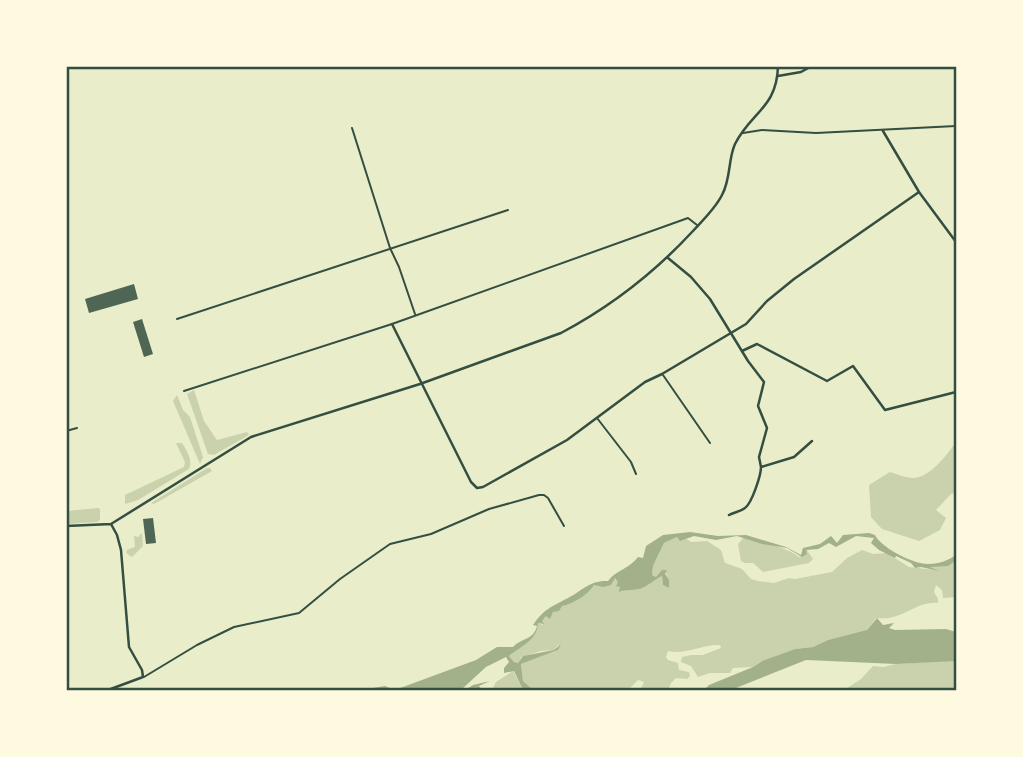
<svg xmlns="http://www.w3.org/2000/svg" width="1023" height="757" font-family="'Noto Sans',sans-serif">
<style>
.green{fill:#cad2ad}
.water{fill:#a3b18a}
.building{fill:#4f6655}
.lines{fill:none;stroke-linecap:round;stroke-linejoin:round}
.service{stroke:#344e41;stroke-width:2}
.minor{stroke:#344e41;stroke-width:2.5}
.neatline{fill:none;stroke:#344e41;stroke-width:2.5}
</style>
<rect width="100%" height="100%" fill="#e9edc9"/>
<!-- green -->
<path class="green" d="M194,390L204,421L217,440L247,432L249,435L214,455L208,454L187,394Z
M177,395L183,410L190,417L203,457L200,464L173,401Z
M176,443H182C187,451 193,460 189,469L138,500L125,504V495L184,467L185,462Z
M954,445L956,446V493L951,494L936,510L946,518L940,530L919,541L882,529L871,517L869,485L890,472C896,474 906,478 913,478C929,478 945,457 954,445Z
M207,468H210L212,471L154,504L151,503Z
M98,508L100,509V520L97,522L67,524V511Z
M140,534H142L143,546L132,557L126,553L127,550L135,547L134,536L139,537Z
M677,537L682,540L685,538L691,542L707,541L721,550L725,563L742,569L751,579L758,581L774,583L789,578L795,579L832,572L847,558L862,550L873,554L887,553L909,567L935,570L930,567L956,560V597L943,598L942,590L936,585L934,592L938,599V603C920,601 910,613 893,617C888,619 880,618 876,618L866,631L828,640L813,647L795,649L760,662L753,667L733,668L730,673H710L698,677L691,666L681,662L682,657L691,655H703L721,648L720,645C702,644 687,655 668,651L666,657L668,660L678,663L679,670L689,672L690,676L687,679L676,678L671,683L668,690H640L644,682L638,680L628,690H530L531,688L523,681L521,664L558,650L559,644L554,650L541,651L521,657L519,663L514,662L509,656C520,647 537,640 538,623L543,625L542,621L546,616H550C560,601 585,601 594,585C605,583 606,589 614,579H617L619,582L616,585L620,587L621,592L622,590C638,590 649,583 662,576L663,585L669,588L666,573L663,570L656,577L652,575L653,566L664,543Z
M744,537C761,543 786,546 799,557L806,554L805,550H807L813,559L809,563L763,572L753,563H745L741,561L738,544Z
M943,661H956V690H844L861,679L873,666L883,667L896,664Z
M513,671L523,690H492L496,682Z"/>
<!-- water -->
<path class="water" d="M690,532L718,536L746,535L786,547L801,555L803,548L820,544L831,536L837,543L843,535L869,533L875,535C881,548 915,565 929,564C939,564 949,560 956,555V560L948,566L930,567L939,571L921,567L915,568L911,563L896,556L895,558L879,550L871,543L874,538L856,536L836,547L829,543L818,549L806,550L807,554L802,557L787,548L762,544L737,536L716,540L694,536L680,541L677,537L664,543L653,566L652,575L656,577L662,570H667L665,574L669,580V588L663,585L662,576C656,579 647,586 642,588C634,591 625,589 619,592L620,587L616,586L618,582L615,578L611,585L603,587L594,585C589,594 573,604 562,606L559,611L553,612L550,619L546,616L542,621L544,624L538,623C538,640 520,647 509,656L514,662L518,663L523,656L554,650L561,644L558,650L521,664L523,681L531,688L530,690H523L514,671L504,673V668L509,662L506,657L486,667L462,689L465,690L473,685L490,681L479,686L482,690H449L447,688L425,690H361L385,686L394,690L403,687L476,660L497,647H513C521,638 534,640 537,626L533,625C544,609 551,607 568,598C583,590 590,580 608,581C616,570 629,569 638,557L643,558L646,546L663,535Z
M877,618L883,625L894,623L889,628L895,630L946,629L956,632V661L896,664L806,660L731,690H704L709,685L753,667L762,661L795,649L813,647L828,640L867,630Z"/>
<!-- building -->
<path class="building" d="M134,284L138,299L89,313L85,299Z
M142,319L153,354L144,357L133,322Z
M153,518L156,543L146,544L143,519Z"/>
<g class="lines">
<!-- service -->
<path class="service" d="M352,128L390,248L399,267L415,314
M743,133L762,130L816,133L956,126
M177,319L508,210
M663,375L710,443
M184,391L392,324L688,218L697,225
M597,418L631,462L636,474
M66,431L77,428
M144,677L197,645L234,627L299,613L340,579L390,544L431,534L489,509L539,495H544L548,498L564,526"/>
<!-- minor -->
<path class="minor" d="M778,76L801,72L812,66
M919,192L956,242
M668,258L691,277L710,299L748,361L764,382L758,406L767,428L759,457L761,467
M392,324L471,482L477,488L483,487L567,440L645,382L662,374L746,324L767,301L794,279L919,192L883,131
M742,351L757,344L827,381L853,366L885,410L956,392
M729,515C734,512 740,512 745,508C752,503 761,475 761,467L794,457L812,441
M66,526L111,524L251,437L420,384L561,333C610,307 654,273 692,232C702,221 715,209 722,195C731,179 728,159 735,144C751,112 777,108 778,66
M108,690L143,677L142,670L129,647L121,550L117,535L111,524"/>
</g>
<!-- border -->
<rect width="1023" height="757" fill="none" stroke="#fefae0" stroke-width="136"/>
<rect x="68" y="68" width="887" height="621" class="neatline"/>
</svg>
